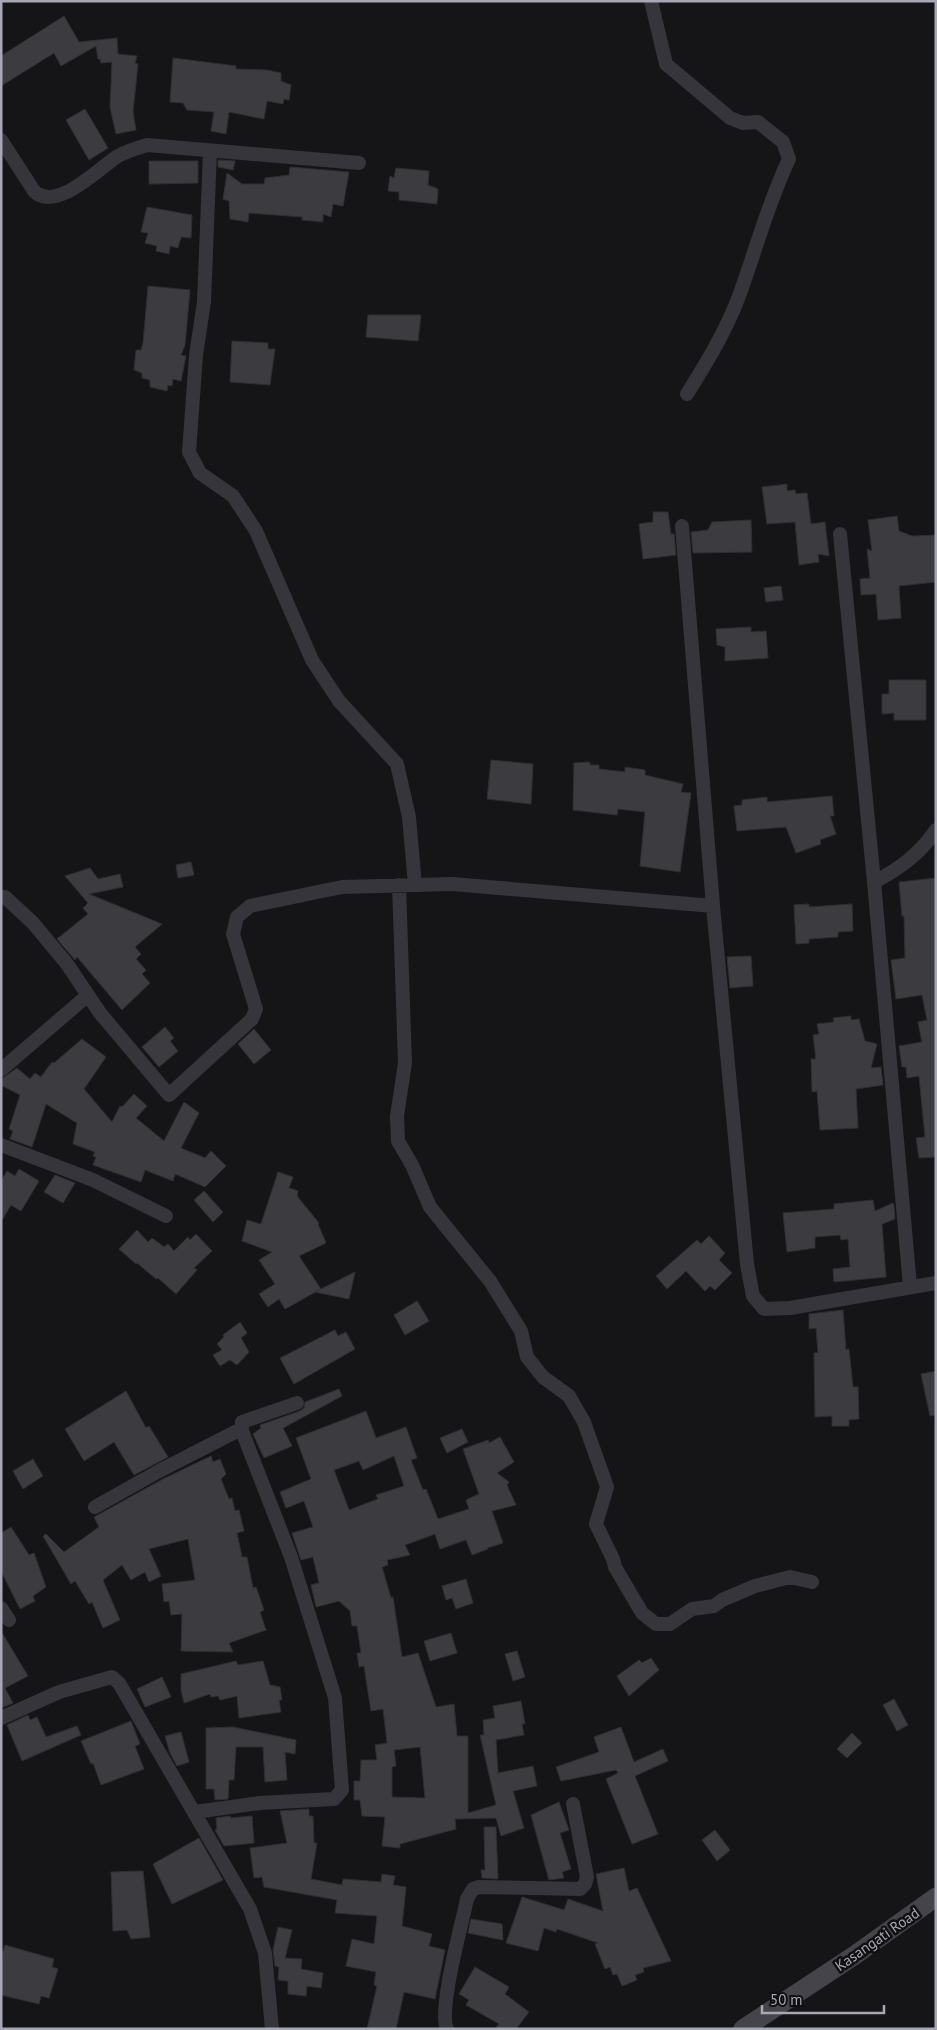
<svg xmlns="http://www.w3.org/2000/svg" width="937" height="2030" font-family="'PT Sans',sans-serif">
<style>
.building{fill:#3c3c40;stroke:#2f2e32;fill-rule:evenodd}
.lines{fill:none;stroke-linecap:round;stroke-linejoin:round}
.street{stroke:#36353b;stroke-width:14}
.secondary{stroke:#44444a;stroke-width:19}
.labels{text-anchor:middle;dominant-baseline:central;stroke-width:5;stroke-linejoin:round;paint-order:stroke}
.street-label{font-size:15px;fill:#a7a8b5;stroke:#100f11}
</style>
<rect width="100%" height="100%" fill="#151416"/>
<!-- building -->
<path class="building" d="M64,16L79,42L117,38L118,54L137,56L135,63L138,64L133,112L136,130L116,134L110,107L112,62L101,63L100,59H98L96,46L61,66L54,53L1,86V56Z
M173,58L236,66V69L267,70L281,73V81L291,85L289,100L284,99L283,104L267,101L264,119L229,112L226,134L211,131L214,112L187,110L183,103L170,102Z
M85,109L108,148L89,160L66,120Z
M218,160L235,161L233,170L218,167Z
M149,161H198V183L149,184Z
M290,167L349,172L343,206L333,204L331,217L323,214V222L302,220V217L249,213L248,222L230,219L229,201L223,199L227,173L242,184H264L265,178L289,175Z
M396,168L429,171L428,185L438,189L437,204L399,200V192L388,191L390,176L394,178Z
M147,207L192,215L191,238L181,237L178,248L170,246L169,254L156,251L157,246L145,243L148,233L141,232Z
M148,286L190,290L185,345L181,355L186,356L181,381L173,379L172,386L168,385L167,391L150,387V380L142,378V373L134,370L136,350H141L143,343Z
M368,315H421L418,341L366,337Z
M232,341L268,343V349H275L270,385L230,382Z
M787,484V491L795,490L796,494L807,493L811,524L825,522L829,556L818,554L819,562L799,565L795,522L767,524L762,487Z
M653,512H668L671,534H674L676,555L643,559L639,524L653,522Z
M897,516L899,531L912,536L936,535V582L899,586L901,618L878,620L876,594L861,595L860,579L870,578L867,549L872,551L868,520Z
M751,520L752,552L693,553L691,532L708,530L712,522Z
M781,586L783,600L766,602L764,588Z
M751,627V632L766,631L768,658L725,661V647L717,645L716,629Z
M889,680H926V720H894V713L882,714V694H889Z
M491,760L533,764L531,804L487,799Z
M590,762V765H599V769L625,772V767L645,770V775L683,784L681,792L691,793L680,872L640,866L645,812L618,809L617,815L573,810L574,763Z
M832,796L834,816H830L836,834L820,840L821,844L796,853L786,827L737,831L734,806L742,805V800L767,797V802Z
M191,862L194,875L178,878L176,865Z
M90,868L98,879L120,874L123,887L89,894L162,924L135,947L141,954L136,959L146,970L142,974L150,983L122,1010L77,957L75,960L57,939L88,914L83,908L88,903L65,876Z
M936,878V1157L919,1158L916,1138L925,1137L919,1076L907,1078L906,1067H902L899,1046L922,1042L918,1022L927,1020L922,995L896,999L891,960L905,958L904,916H902L899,882Z
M809,904V907L852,904L853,931L838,932V937L809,939V943L796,944L794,905Z
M751,956L753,986L730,988L727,957Z
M851,1016V1020L859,1019L865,1041L877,1044L871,1068L881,1067L883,1085L856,1089L858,1128L820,1130L817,1091L812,1092L811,1059H816L813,1035L819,1034L817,1024L834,1022L833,1018Z
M165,1027L174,1038L170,1041L178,1051L159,1067L142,1047Z
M254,1029L271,1050L254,1064L238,1044Z
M82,1039L106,1057L84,1089L112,1122L120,1106L122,1107L134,1094L147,1106L136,1118L164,1141L184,1102L199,1113L181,1148L205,1158L211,1151L226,1166L205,1187L175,1174L173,1181L145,1170L141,1182L93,1165L96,1157L93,1156L95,1152L73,1144L77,1123L46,1104L32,1147L10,1139L13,1131L9,1129L20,1095L1,1085L3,1078L17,1068L30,1079L35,1073L41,1077L52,1062L54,1063Z
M19,1169L39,1181L21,1211L11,1205L1,1222V1181L7,1171L15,1176Z
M278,1172L293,1177L289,1188L298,1191L297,1196L319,1223L318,1224L326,1243L299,1256L321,1289L285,1309L279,1299L268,1307L259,1294L275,1284L259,1260L272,1252L242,1241L247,1220L261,1224Z
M55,1175L75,1183L63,1203L44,1192Z
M204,1191L223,1212L213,1222L194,1200Z
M873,1200L875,1211L893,1203L894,1206L895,1219L882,1224L886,1277L834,1282L833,1269L850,1267L848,1239L841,1240L840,1235L815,1237V1248L787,1252L783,1213L834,1209V1204Z
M137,1230L148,1242L152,1238L164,1247L168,1244L174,1251L188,1237L190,1240L196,1234L212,1251L194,1268L197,1270L176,1294L158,1278L156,1279L137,1263L136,1264L119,1249Z
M709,1236L725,1253L719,1260L732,1273L715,1290L710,1286L705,1291L686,1271L667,1289L656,1276L697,1240L701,1244Z
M355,1272L349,1299L315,1292Z
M417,1301L429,1321L405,1335L394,1315Z
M843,1310L846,1350L849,1349L853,1387H858L859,1419L849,1420V1426H832V1416L815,1417L814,1353H818L816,1328L809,1329V1314Z
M240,1322L247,1333L241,1338L249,1352L237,1365L230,1360L220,1366L213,1355L222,1350L217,1344L224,1337L223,1335Z
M335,1330L338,1336L346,1332L355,1349L294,1384L280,1358Z
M936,1371V1415L930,1416L921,1374Z
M339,1389L342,1396L283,1428L292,1446L264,1458L253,1434L261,1428L260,1425L300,1411L304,1408L305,1402Z
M126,1391L146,1428L149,1426L168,1457L134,1475L114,1442L84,1461L65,1429Z
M366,1411L376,1438L406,1427L417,1458L411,1460L423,1490L426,1489L438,1519L469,1509L466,1500L479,1494L463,1449L488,1440L489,1443L500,1437L514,1462L497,1473L509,1482L507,1485L516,1505L492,1511L503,1543L487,1548L488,1549L472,1555L466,1540L440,1549L435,1534L405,1545L410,1555L387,1560L388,1565L382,1567L391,1598L393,1597L402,1657L418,1653L436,1707L454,1704L457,1736H468V1813L496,1805L480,1735H484L483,1720L495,1718L493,1706L521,1701L525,1724H522L524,1735L496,1740L498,1773L533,1766L537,1786L513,1791L524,1828L501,1836L496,1818L455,1819L456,1829L400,1844V1848L382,1846L385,1817L362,1816L360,1800H354V1781H360L361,1760H377L375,1745L387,1743L383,1709L371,1711L364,1666L359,1667L357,1653H361L357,1626H352L350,1611L339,1601L316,1607L311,1585L319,1583L313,1557L301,1560L292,1533L313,1527L304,1501L286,1508L280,1492L311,1479L296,1438ZM394,1456L404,1486L376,1495L378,1499L349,1510L334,1470L359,1461L363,1470ZM420,1747L425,1798L392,1797V1767L396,1766L394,1750Z
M462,1429L468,1442L447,1453L440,1438Z
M211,1456L213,1462L220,1459L226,1474L221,1479L229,1499L232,1498L235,1511L239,1510L244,1531L237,1533L242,1557H247L253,1588L256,1587L264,1610L260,1612L266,1630L229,1643L233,1652L181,1651L182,1614L171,1615L169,1601L164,1602L162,1584L195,1580L188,1539L149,1549L161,1576L149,1582L145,1572L131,1580L122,1565L103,1580L120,1620L103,1628L92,1602L89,1604L75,1581L71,1584L43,1536L46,1534L64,1552L99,1527L94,1517L96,1516L163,1479Z
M33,1459L43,1476L23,1489L13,1471Z
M11,1527L29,1555L34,1553L46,1587L33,1596L35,1601L20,1609L1,1571V1533Z
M466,1579L473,1603L456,1609L452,1598L446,1600L442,1586Z
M1,1631L28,1676L5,1688L13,1703L1,1708Z
M451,1633L457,1653L430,1661L424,1641Z
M517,1651L525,1677L513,1681L505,1654Z
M651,1658L659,1670L629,1696L617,1676L639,1660L642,1663Z
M236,1661L238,1665L263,1661L270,1685L280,1687L282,1700H279L281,1712L239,1718L237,1696L220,1700L218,1696L211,1697L210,1694L184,1703L181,1690V1674Z
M162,1677L171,1697L145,1707L137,1689Z
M894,1699L908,1725L897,1731L883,1705Z
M28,1715L30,1720L37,1717L46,1737L77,1726L81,1735L22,1761L7,1725Z
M131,1721L140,1744L135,1746L144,1769L101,1785L93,1763L91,1764L81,1741Z
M233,1727L296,1740L295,1754L285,1752L287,1780L265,1782L263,1747H236L234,1780H229L228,1799L215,1800L214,1789H206V1728Z
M621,1727L634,1762L663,1749L668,1761L635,1776L658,1834L632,1844L606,1779L618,1773L616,1770L561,1781L556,1767L599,1752L594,1737Z
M181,1732L189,1762L177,1766L170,1753L165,1736Z
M852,1733L862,1743L847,1758L837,1749Z
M559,1802L569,1830L560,1833L571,1869L562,1872L564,1878L549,1880L531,1815Z
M309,1809V1816H313L314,1843H317L311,1879L342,1885L343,1879L381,1882L382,1874L395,1876L393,1885L406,1887L402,1926L432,1934L429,1946L445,1950L435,1999L404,1992L396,2029H367L377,1986L374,1985L376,1972L346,1966L352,1939L374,1944L377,1916L335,1913L337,1900L264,1887L262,1877L254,1878L250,1848L287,1843L280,1811Z
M230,1816L231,1818L252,1816L254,1843L224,1846L215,1830L217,1829L216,1818Z
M484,1827H496L498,1879L482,1878L481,1870H485Z
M715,1830L730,1850L717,1861L702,1840Z
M199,1838L223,1880L172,1904L153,1864Z
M624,1868L629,1891L637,1888L671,1961L643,1968L644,1972L635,1975L637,1980L622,1986L617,1974L613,1975L610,1967L605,1969L595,1944L598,1943L557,1929L556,1932L544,1928L538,1951L506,1943L522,1897L564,1910L568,1899L603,1911L596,1874Z
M143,1871L150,1937L131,1939L127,1930L113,1931L111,1872Z
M471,1919L502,1924L503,1940L468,1933Z
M278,1927L292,1930L285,1958L302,1959L301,1969L323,1973L321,1988L307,1986L306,1996L288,1994V1981L278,1980L279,1967L275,1966L273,1950Z
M5,1945L54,1959L52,1967L58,1969L49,1998L41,1996L39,2004L1,1995V1957Z
M475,1967L509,1987L505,1994L529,2012L516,2029H495L499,2024L466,2005L469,2000L459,1994Z"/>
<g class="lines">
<!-- street -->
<path class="street" d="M651,1L666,64L730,118L743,123L758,122L783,142L789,159C768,203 756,250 739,296C726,331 707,362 687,394
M1,140L34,191C56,213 99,168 118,156C127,151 137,148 147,145L359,163
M210,151L204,302L196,355L189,452L200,473L233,496L256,531L312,660L339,701L397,764L409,817L415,885
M682,526L713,906L747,1264L753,1296L764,1309L790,1308L936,1283
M840,534L874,882L910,1286
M874,882C899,869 920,854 936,830
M399,885L405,1063L397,1116L398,1141L412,1165L430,1207L490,1281L521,1331L527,1357L543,1377L569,1396L584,1422L607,1487L596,1524L613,1559L615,1567L642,1613L656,1624H670L692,1609L714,1606L722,1600L755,1586L790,1577L812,1582
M1,897H5L33,923L67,964L100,1013L169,1095L252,1019L256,1009L233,934L237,917L250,906L342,887L452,884L713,906
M1,1070L88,995
M1,1145L93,1180L166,1216
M95,1507L159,1471L241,1429
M1,1608L9,1620
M1,1718L59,1692L112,1677L119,1683L250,1909L265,1953L272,2029
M195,1812L260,1803L334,1799L342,1790L335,1698L291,1557L242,1431V1422L297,1403
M447,2029C438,2009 462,1924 467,1899L473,1889L479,1887L580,1889L585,1884L587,1877L573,1804"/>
<!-- secondary -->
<path class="secondary" d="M743,2029L855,1955L936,1897"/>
</g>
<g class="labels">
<!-- street labels -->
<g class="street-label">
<text transform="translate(877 1939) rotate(-35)">Kasangati Road</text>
</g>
</g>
<!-- border -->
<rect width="937" height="2030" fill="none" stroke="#a7a8b5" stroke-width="5"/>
<!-- scale -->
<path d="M762 2005v8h122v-8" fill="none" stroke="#a7a8b5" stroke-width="2.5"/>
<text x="770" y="2005" font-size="15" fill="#a7a8b5" stroke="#100f11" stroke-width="4" paint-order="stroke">50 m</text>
</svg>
